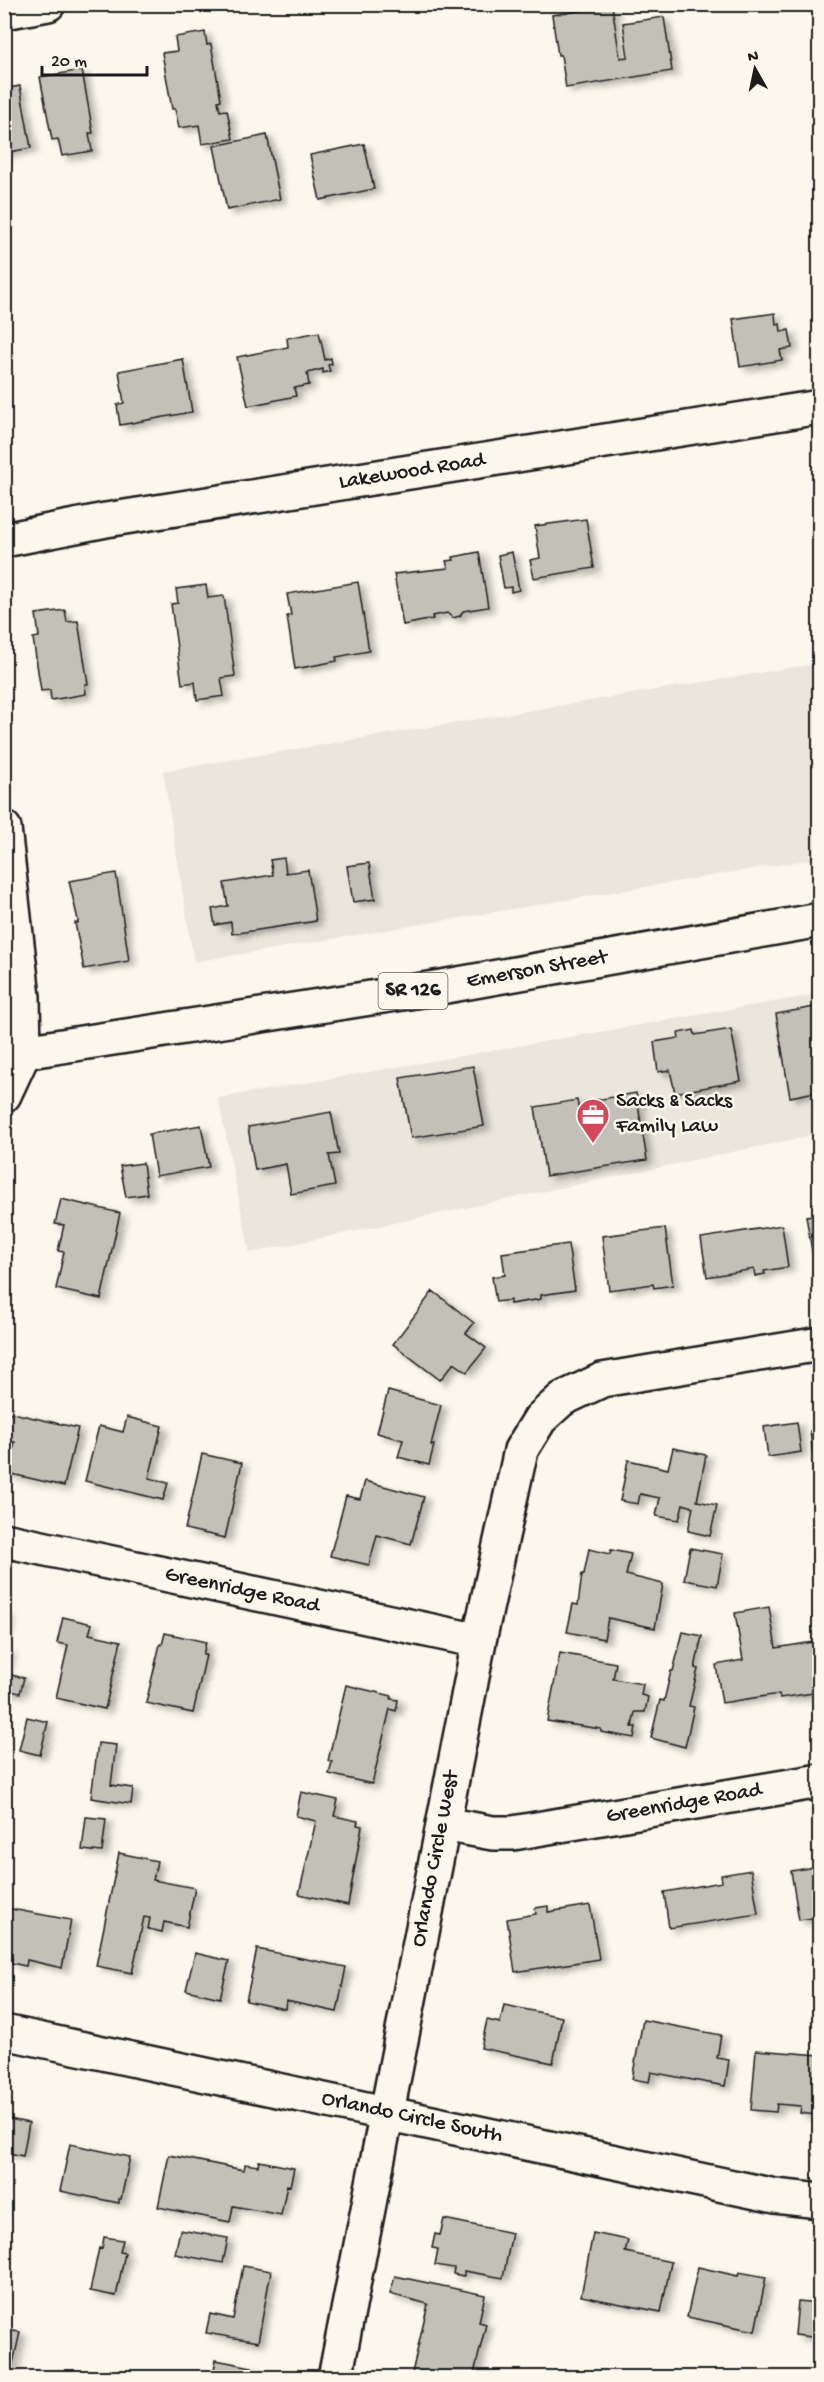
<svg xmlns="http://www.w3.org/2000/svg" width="824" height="2382" font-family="'Gochi Hand',sans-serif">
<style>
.built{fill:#eae6dc}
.building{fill:#c3c0b8;stroke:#1c1c1c;stroke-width:1.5;filter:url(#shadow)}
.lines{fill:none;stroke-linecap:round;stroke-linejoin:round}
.minor-casing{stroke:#1c1c1c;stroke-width:38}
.major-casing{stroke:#1c1c1c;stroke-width:38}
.minor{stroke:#fbf7ec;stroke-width:33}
.major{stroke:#fbf7ec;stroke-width:33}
.labels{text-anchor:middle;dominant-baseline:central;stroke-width:5;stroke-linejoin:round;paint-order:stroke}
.shield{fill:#fbf7ec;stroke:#5f5e5a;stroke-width:1.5}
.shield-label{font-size:21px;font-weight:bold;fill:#1c1c1c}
.street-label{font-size:22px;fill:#1c1c1c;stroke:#fbf7ec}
.poi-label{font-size:22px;fill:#1c1c1c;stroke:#fbf7ec;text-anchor:start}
</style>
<defs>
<filter id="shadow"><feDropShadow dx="6" dy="4" stdDeviation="3" flood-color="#0004"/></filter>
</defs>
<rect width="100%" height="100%" fill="#fbf7ec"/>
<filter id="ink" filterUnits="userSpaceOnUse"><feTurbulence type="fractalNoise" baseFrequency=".0167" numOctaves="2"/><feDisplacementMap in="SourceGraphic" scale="12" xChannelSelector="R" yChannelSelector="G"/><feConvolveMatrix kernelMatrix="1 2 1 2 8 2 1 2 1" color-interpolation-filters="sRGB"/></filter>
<g filter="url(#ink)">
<!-- built -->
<path class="built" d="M819,663V858L194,962L163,771Z
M819,994V1134L250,1253L218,1098Z"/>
<!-- building -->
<path class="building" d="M612,6L620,58L628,57L623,23L664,17L672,71L566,88L561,55H558L552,15Z
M205,32L207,45L211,44L221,100L218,101L220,111L227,110L233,139L202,144L199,125L179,128L175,109H172L162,53L177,51L175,37Z
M82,70L93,133H89L92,151L62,156L58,139L52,140L40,77Z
M20,86L31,148L4,153V89Z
M267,135L280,199L227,210L214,146Z
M364,144L374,189L320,200L310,155Z
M775,313L776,325L780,324L781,332L789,330L792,348L780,350L782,360L740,367L733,319Z
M319,332L325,360L331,358L332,364L328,365L330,371L323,373V369L307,373L309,385L294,388L296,396L248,406L237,357L288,347L287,338Z
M183,359L192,412L120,425L117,405L124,403L119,371Z
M586,519L594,568L534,578L530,560L540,558L535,526Z
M479,552L488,607L463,611L460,616L453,618L447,613L432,616L433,619L403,625L394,574L448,568L446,561L454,560L453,557Z
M512,552L519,590L511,592V587L504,588L498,555Z
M358,582L369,651L336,657L337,661L295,669L287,616L291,615L287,594Z
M206,585L208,598L224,596L235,676L221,678L224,696L197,700L195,682L182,684L171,604L178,603L176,589Z
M65,610L67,622L78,621L88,684H85L86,694L51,700L50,690L41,691L33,638L39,637L36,614Z
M284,858L286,873L308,870L316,921L232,934L231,922L215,925L212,909L228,906L224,883L273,875L270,860Z
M369,863L375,899L353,902L347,866Z
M116,873L129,961L84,969L75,923H78V920L69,881Z
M820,1006V1091L790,1097L776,1014Z
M731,1029L741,1081L675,1093L670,1070L658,1072L654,1042L679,1038L678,1033L694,1030L695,1035Z
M473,1066L484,1126L411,1138L400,1078Z
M636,1093L647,1160L546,1176L535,1107L577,1100L582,1128L588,1127L584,1102Z
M331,1112L339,1154L329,1155L335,1186L291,1194L286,1164L255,1170L248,1127Z
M201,1125L209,1167L156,1176L149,1134Z
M143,1163L147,1194L126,1197L120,1166Z
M61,1199L120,1213L101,1299L56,1289L64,1252L58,1251L64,1225L55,1224Z
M820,1214V1262L814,1263L806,1216Z
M782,1225L788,1267L764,1271L765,1274L755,1276L754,1269L707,1277L701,1238Z
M665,1228L673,1285L654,1288L653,1284L609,1290L602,1236Z
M568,1244L575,1290L541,1295V1299L510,1304V1300L496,1302L492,1277L505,1275L502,1253Z
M433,1291L474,1323L466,1333L486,1348L467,1372L454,1363L440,1380L393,1344Z
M388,1391L441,1405L431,1445H434L429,1465L398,1457L403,1440L377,1433Z
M4,1411L78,1428L64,1486L7,1473L15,1442L4,1440Z
M127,1417L162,1426L149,1478L168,1483L163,1500L85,1481L99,1426L123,1432Z
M797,1422L801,1452L768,1457L764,1427Z
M820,1429V1454L813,1455L810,1431Z
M673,1448L706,1455L697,1501L717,1505L710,1536L688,1531L693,1507L683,1504L679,1520L656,1516L660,1498L640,1494L638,1504L620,1501L628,1460L668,1469Z
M202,1454L242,1463L225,1538L185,1529Z
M365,1481L424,1497L411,1544L377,1535L369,1565L330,1556L346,1496L360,1499Z
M690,1548L723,1554L717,1586L684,1580Z
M589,1549L610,1554L611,1550L631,1554L626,1575L663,1584L655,1628L608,1618L604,1639L567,1632L573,1604L578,1605L582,1574H584Z
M820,1563V1585H819L815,1564Z
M769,1607L776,1648L820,1641V1692L780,1698L779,1694L722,1703L716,1665L743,1660L735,1613Z
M4,1615L9,1616L4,1635Z
M63,1617L92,1624L89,1634L121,1641L105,1709L56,1698L68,1645L57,1643Z
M683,1632L702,1636L695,1668L698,1669L689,1706L694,1707L685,1747L651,1738L660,1700L664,1701L671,1671H673Z
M165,1633L206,1642L203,1655H206L193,1713L146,1703L160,1644L162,1645Z
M4,1650L9,1651L5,1668H4Z
M560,1653L616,1663L613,1679L643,1684L641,1695L648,1697L645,1712H635L632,1727H636L634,1738L601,1732V1729L547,1721Z
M7,1674L24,1678L20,1693L4,1690Z
M346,1685L392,1696L391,1699L398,1700L396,1711L390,1709L372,1784L329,1774L332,1762L328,1761Z
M27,1717L48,1722L40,1755L19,1750Z
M98,1743L116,1745L111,1785L133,1788L131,1804L91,1798Z
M301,1792L338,1800L334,1816L358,1821L357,1825L362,1826L348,1905L299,1894L316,1821L296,1816Z
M86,1817L106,1819L102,1852L82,1850Z
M119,1853L157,1861L153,1880L195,1888L187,1927L164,1922L162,1932L148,1929L150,1918L144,1917L132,1973L96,1966Z
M820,1866V1917L799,1920L791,1871Z
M751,1870L758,1914L669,1928L664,1892L722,1882L721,1875Z
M590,1905L599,1959L515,1972L507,1919L536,1914L535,1908L548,1906V1912Z
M6,1908L71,1920L62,1968L27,1960L26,1966L11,1963L12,1958L4,1956Z
M257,1949L346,1967L337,2012L286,2001L285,2009L246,2001Z
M195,1953L229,1961L220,1998L186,1990Z
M504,2005L562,2017L553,2063L481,2048L487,2020L500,2023Z
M643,2020L721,2035L717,2058L729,2060L725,2086L651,2072L649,2082L632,2079Z
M756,2050L820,2055V2107H816V2115L800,2113L801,2106L777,2104L776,2112L751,2110Z
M4,2118L29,2123L23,2156L4,2152Z
M70,2144L130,2157L121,2199H119V2203L60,2191Z
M169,2155L244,2170L245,2164L258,2166L259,2161L294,2168L290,2186L287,2185L281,2215L233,2206L230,2222L158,2207Z
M444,2219L512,2233L503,2278L464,2271V2276L453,2274L454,2268L435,2265L438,2249L432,2248L435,2234L440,2235Z
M180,2230L228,2238L223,2263L175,2254Z
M593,2233L628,2240L625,2252L671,2262L661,2312L581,2296Z
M104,2237L123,2240L120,2252L125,2253L116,2296L90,2291L99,2248L102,2249Z
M243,2266L271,2271L258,2342L206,2333L210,2314L233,2319Z
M698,2267L738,2276L739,2272L766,2277L755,2331L687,2317Z
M395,2276L485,2295L479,2322L486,2324L473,2378H430L412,2373L428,2304L390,2294Z
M798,2301L820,2303V2338L795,2335Z
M4,2330L20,2332L12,2368L4,2367Z
M216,2360L252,2367L249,2378H212Z"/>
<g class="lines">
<defs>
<path id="minor" d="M4,12L48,4
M4,540L106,520L820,407
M4,828L23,997L24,1052L4,1095
M4,1540L479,1641
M443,1824L493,1833H513L820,1781
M4,2032L775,2196L820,2201
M335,2378L479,1641L521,1450L540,1419L562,1399L602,1380L820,1344"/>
<path id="major" d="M4,1055L441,987L820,920"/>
</defs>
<!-- minor casing -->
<use href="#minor" class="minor-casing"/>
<!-- major casing -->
<use href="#major" class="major-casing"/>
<!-- minor -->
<use href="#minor" class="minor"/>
<!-- major -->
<use href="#major" class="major"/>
</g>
</g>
<!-- icons -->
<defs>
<symbol id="office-pin" viewBox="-11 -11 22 30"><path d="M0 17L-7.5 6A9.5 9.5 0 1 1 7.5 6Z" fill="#d1495b" stroke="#fbf7ec"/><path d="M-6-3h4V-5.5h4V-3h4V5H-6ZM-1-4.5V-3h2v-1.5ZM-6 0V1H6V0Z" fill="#fff"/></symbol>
</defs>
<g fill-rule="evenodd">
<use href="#office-pin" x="574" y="1096" width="38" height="52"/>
</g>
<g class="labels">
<!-- shield labels -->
<rect class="shield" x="378.5" y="973" width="69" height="36" rx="4.5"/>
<g class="shield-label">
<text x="413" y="991">SR 126</text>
</g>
<!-- street labels -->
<g class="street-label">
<text transform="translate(412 472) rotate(-9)">Lakewood Road</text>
<text transform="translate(537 970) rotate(-10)">Emerson Street</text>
<text transform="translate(242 1591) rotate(12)">Greenridge Road</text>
<text transform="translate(684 1804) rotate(-10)">Greenridge Road</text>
<text transform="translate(436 1859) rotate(-79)">Orlando Circle West</text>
<text transform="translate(412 2118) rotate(12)">Orlando Circle South</text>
</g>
<!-- poi labels -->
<g class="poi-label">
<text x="616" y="1102">Sacks &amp; Sacks<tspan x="616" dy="25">Family Law</tspan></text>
</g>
</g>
<!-- margin -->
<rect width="824" height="2382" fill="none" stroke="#fbf7ec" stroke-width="24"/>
<rect x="12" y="12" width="800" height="2358" fill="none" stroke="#1c1c1c" stroke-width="2" filter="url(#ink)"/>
<!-- north arrow -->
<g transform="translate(755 69) rotate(351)" stroke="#fbf7ec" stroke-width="4.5" paint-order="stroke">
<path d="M0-4.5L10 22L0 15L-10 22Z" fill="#1c1c1c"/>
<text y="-9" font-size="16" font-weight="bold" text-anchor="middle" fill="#1c1c1c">N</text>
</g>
<!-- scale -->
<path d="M42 66v9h105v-9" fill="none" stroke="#1c1c1c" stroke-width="3"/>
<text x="51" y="66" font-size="18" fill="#1c1c1c" stroke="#fbf7ec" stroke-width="4.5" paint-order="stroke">20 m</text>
</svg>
